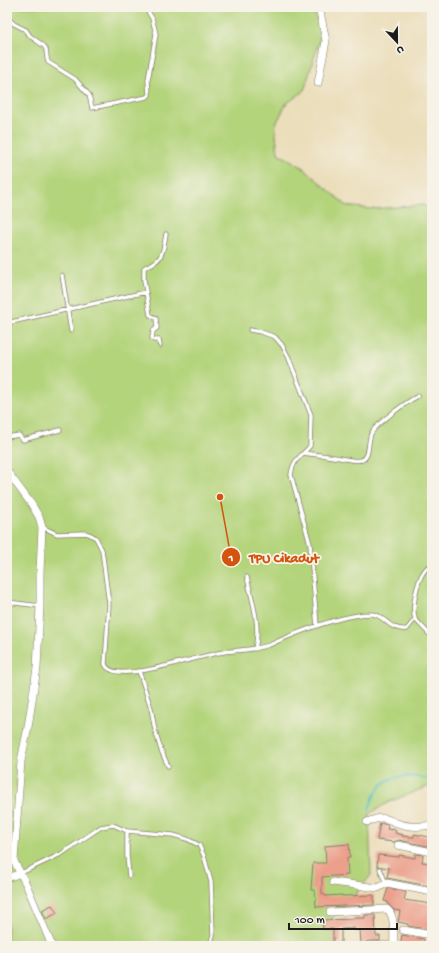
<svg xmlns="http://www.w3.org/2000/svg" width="439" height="953" font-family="'Gochi Hand',sans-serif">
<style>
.green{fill:#b4d47c;stroke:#68784c}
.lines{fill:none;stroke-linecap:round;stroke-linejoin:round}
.stream{stroke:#47b6c1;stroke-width:2}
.building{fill:#ec9f8b}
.service-casing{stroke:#847d6c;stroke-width:5}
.minor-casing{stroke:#847d6c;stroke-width:8}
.service{stroke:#fff;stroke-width:3.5}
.minor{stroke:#fff;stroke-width:7}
.leader{fill:none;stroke:#d4530e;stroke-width:1.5}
.callout-dot{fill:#d4530e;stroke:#f7f3e8;stroke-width:1.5}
.mark-label{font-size:12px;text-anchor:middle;font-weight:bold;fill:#fff}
.callout-label{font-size:14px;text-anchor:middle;font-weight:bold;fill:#d4530e;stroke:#f7f3e8;stroke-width:3.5;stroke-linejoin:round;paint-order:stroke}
</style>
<rect width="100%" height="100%" fill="#f7f3e8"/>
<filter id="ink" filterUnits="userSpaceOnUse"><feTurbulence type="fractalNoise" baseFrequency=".025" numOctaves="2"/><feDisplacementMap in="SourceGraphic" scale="8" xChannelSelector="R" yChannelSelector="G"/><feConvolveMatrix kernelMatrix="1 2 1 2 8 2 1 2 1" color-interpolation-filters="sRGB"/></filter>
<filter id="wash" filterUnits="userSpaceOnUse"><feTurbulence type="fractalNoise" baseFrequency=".012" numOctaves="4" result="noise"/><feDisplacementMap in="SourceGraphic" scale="16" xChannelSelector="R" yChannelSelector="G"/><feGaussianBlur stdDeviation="0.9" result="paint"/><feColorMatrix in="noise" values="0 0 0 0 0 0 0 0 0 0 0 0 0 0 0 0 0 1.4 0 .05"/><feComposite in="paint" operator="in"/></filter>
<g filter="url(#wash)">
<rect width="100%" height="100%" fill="#ebdebb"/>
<!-- green -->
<path class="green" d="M7,7H312L322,32L304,91L286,104L275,126L278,153L302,167L347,206L371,209L423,205L432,208V785L389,802L369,814L371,875L352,899L332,918L334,939L337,946H7Z"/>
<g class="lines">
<!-- stream -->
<path class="stream" d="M369,810C378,774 399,773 432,779"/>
</g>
<g id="blocks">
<!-- building -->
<path class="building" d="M380,823L388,825L387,829L396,830L395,833L403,835L402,836L414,837V834L429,837V840H432V847L399,840L394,842L377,840Z
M349,844L350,858H347L348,875L322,877V894H324L325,896L342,895V896L374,895V905L316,907L315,890H311L313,863H326L325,846Z
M415,854L423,855L422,862L432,863V877H431L429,886L387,878L389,868L377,866L378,855L399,857V855L415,858Z
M388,888L406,892L404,900L432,904V930L408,926V924L398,922L400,911L394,910L388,904V902L384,901Z
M52,905L57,913L46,919L42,910Z
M365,915H375L376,936H380V941H368L364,944H361L360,930H354V928L341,929V943H333V929H323L322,920L353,919V918H365Z
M402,935L424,939L423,946H400Z"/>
</g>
</g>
<g filter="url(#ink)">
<use href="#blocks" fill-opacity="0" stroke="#847d6c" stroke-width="1"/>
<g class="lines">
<defs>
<path id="service" d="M7,17L14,24L26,30L30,36L44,46L46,49L47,58L48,62L75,79L89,95L92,108L147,97L149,95L148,80L156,34L152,18L145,7
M62,275L71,331
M146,292L144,280V268C148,265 151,265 155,262C164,256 164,244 166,234
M7,323L146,292L150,315L156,318L157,328L153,331L152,338L154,340H159L160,346
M250,330L261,332L275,337L282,345L288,356L311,415L310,446C300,458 293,459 291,475L310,544L317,626
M7,437L19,435L23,440L60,430
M304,453C314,455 324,455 334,457C343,458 353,462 362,460C371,457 367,439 372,432C380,421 405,403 418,396
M42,527L57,534L86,533L91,535L96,538L102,550L109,604L105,664C112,683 170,664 185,661C198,658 211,654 224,652C239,650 254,650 269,645C274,643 280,640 285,638C309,628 343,615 370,614C384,613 388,631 407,629L415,619C411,607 418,569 432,565
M247,577C252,601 261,625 255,649
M7,602L40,606
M415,619L432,637
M139,671L151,708L155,730L161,750L168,766
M127,831V855L129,876
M380,869L385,881L387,883
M21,873L61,854L101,827L113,825L127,831L173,835L187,839L199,845L204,856L211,882L213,935L211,942L206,946"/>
<path id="minor" d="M318,83L326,41L319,7
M7,471L32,505L39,517L42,527L40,572V606L37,668L28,727L21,761L14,861L26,884L52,946
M367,822C372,820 377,818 382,818C388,818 392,822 397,823C408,827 421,827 432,825
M398,845L432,852
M7,878L21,873
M333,882L378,888L387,883L432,892
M330,912L387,909C396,916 393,935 394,946
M403,930L432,935
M369,946L394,945"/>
</defs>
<!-- service casing -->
<use href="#service" class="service-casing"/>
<!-- minor casing -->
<use href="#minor" class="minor-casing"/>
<!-- service -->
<use href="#service" class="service"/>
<!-- minor -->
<use href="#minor" class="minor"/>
</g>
</g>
<!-- callouts -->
<path class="leader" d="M220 497L231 557"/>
<g class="callout-dot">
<circle cx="220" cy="497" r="4"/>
<circle cx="231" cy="557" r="10"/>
</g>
<g class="mark-label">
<text x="231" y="561">1</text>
</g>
<g class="callout-label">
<text x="284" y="562">TPU Cikadut</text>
</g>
<!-- margin -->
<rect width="439" height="953" fill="none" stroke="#f7f3e8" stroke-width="24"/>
<!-- north arrow -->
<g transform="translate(397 42) rotate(158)" stroke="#f7f3e8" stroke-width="3" paint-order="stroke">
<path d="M0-3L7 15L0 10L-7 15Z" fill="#1c1c1c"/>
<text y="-6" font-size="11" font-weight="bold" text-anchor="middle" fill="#1c1c1c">U</text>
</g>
<!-- scale -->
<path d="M289 923v6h108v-6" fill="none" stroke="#1c1c1c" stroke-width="2"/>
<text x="295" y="923" font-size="12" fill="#1c1c1c" stroke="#f7f3e8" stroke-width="3" paint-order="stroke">100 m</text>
</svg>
